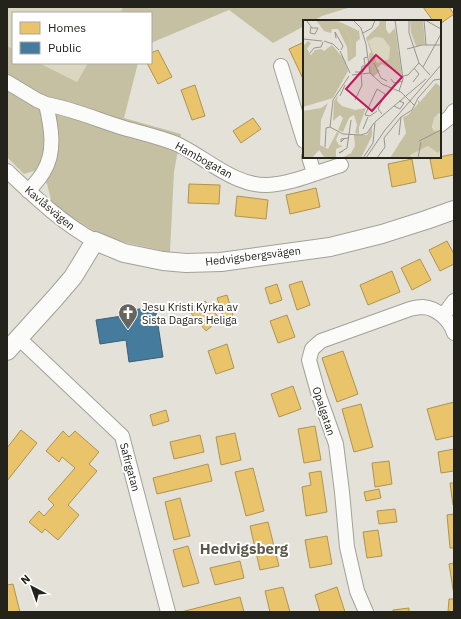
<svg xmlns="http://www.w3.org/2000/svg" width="461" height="619" font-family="'IBM Plex Sans',sans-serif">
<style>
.green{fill:#dad6bf}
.forest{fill:#c6c0a2}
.homes{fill:#e9c46a;stroke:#ae9352}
.public{fill:#457b9d;stroke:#3b6076}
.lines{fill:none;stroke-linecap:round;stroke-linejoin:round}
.minor-casing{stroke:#a2a199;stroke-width:16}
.tertiary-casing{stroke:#a2a199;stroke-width:20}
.minor{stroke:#fbfbf9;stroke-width:14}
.tertiary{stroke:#fbfbf9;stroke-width:18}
.labels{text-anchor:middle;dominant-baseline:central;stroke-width:4;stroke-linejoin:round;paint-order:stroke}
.street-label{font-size:11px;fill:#23221b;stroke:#fff}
.poi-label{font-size:11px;fill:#23221b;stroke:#fff;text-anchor:start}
.district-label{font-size:15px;font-weight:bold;fill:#5b5848;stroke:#fff}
.inset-river{fill:none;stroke:#c9c39f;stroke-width:2}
.inset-road{fill:none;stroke:#97958c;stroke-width:1}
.view{fill:#c2185b;fill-opacity:0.15;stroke:#c2185b;stroke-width:2}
.inset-edge{fill:none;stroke:#23221b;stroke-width:2}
</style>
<rect width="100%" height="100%" fill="#e4e2d8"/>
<!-- green -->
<path class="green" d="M7,7H123L120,13H13V49L7,46Z
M39,63H88L77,82Z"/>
<!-- forest -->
<path class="forest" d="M123,7H351L322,16L313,21H304V26L273,43L229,10L151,43V13H120Z
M7,46L13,49V63H39L77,82L88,63H138L124,118L181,134L174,172L170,252H168L105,238L52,204L47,184L34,171L24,174L7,157Z"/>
<!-- homes -->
<path class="homes" d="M423,7H449L454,14L440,24V21H433Z
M304,42V81L289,49Z
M158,50L172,77L158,84L147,63H151V53Z
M195,85L205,116L192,120L181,90Z
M253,118L261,129L241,143L233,131Z
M454,154V175L434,179L430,159Z
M412,159L416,182L392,187L388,164Z
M189,184L220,185L219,204L188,203Z
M316,188L320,207L290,214L286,195Z
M237,196L268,200L266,219L235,216Z
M447,241L454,254V264L440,271L429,250Z
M420,259L431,280L412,290L401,268Z
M392,271L400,292L368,305L360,285Z
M302,281L310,305L297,310L289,285Z
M277,284L282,300L270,304L265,288Z
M227,295L233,315L224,319L217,298Z
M205,301L220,319L206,331L191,313Z
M287,315L295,337L278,343L270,321Z
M227,344L234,368L216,374L208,351Z
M343,351L358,394L337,402L322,358Z
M293,386L301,409L279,417L271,394Z
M454,402V436L436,440L427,409Z
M361,404L373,447L354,452L342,409Z
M166,410L169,421L153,426L150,415Z
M315,426L321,460L304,463L298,429Z
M21,430L37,443L7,481V448Z
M63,431L69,437L75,431L99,452L89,464L97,471L68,505L79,515L58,540L45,529L42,533L29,522L39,511L44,516L54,505L48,499L75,468L62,457L59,462L46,451Z
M235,433L241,460L221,465L216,437Z
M200,435L204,452L174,459L170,442Z
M454,449V471L441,473L438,452Z
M389,461L392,484L375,487L372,463Z
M208,464L212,481L157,494L153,478Z
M253,468L264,511L246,516L235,472Z
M321,471L327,512L306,516L302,487L311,485L309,473Z
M450,483H454V505H453Z
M379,489L381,498L366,501L364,492Z
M180,498L190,536L174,540L165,502Z
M395,509L397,522L379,524L377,511Z
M454,514V548H450L447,515Z
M268,522L279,566L260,570L250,526Z
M378,530L382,556L367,558L363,532Z
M327,536L332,564L310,568L305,540Z
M188,546L199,583L183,587L173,550Z
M240,561L244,578L215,585L210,568Z
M454,563V595L449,564Z
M13,584L20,612H7V585Z
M283,587L290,612H270L265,591Z
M337,587L345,612H320L315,595Z
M240,597L244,612H181Z
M449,599H454V612H448Z
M409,608V612H393V610Z"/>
<!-- public -->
<path class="public" d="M155,306L163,357L129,362L126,340L100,344L96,320L135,314L134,310Z"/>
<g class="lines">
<defs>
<path id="minor" d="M281,66L304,141
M7,82L37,100L46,104C51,126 56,151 44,171C40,178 34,185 28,191
M46,104C73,109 98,120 124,128C142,133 160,137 177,144C205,157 234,186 267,185C292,184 317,172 341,165
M440,125L450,117L454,111
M309,157L314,173
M7,171C35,197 62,223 95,241
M443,316L454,301
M18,339L26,345L122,436L168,612
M366,612L357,591L347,547L342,492L336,444L319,396L309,360L312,349L321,341L410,309C414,308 419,307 423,307C437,308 450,320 454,333"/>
<path id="tertiary" d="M7,351L55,298L73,277L95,241L124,253L163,261L186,263L221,262L330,247L382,234L426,220L454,210"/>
</defs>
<!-- minor casing -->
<use href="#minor" class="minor-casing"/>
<!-- tertiary casing -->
<use href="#tertiary" class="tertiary-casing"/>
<!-- minor -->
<use href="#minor" class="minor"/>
<!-- tertiary -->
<use href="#tertiary" class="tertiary"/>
</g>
<!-- icons -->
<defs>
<symbol id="church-pin" viewBox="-11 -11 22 30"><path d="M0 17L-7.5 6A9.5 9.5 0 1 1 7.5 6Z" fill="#67655d" stroke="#fff"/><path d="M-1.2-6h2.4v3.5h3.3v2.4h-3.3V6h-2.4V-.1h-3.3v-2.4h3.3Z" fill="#fff"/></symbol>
</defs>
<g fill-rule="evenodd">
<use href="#church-pin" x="117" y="302" width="22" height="30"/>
</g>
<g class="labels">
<!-- street labels -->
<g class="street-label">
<text transform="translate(204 160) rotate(29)">Hambogatan</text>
<text transform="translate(50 208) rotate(40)">Kavlåsvägen</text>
<text transform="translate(253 256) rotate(-7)">Hedvigsbergsvägen</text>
<text transform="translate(324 411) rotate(72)">Opalgatan</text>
<text transform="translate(130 467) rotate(75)">Safirgatan</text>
</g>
<!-- poi labels -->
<g class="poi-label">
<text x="142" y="307">Jesu Kristi Kyrka av<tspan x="142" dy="13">Sista Dagars Heliga</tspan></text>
</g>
<!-- district labels -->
<g class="district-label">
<text x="244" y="548">Hedvigsberg</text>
</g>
</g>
<!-- overview -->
<g transform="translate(303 20)">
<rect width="138" height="138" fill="#e4e2d8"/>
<path d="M72,17L80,18L87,27L86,39L73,43L65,21ZM136,93L138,110L131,111L129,100ZM125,126L135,133L138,130V138H108L106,135Z" fill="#dad6bf"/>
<path d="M13,0H33L56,11L57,19L53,22V36L45,42L44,27L35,9H29L28,13L21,11ZM77,0H83V9L86,14L92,8L99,55L79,44L74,48L77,51L70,57L67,53L66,34L68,32L63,18L76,5ZM72,17L80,18L87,27L86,39L74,43L65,21ZM107,0H120L122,24L113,26L108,13ZM5,21L8,23L4,29L8,35L12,30L18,29L21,31L29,25L41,39L45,51L30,78L0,87V26ZM133,63L138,67V95L136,93L131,98L129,107L131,111L138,110V130L135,133L125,126L107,135L108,138H87L103,113L100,97L105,95L115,84V80L117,82ZM35,75L34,81L39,86L52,90L63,88L56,107V114L52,113L54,105L51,95L46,98L40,112L35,110L40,98L37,95L30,101L31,81ZM25,83L18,100L17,125L25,129L34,112L36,113L33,120L36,125L40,126L33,129V138H22L16,130L9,138H0V91L18,88ZM69,106V116L58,138H39L48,133L52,126L51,115H64Z" fill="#c6c0a2" fill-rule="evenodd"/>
<path class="inset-river" d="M31,0L40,7L47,18L48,37"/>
<path class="inset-road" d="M50,0L58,8L63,24L67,53M92,0L100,59L96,71M106,0V13L116,43L127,55M121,0L123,25M122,0L138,9M4,1L9,8H15L12,14L7,13L8,7M60,13L69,8L72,0M33,18L32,12L40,26L38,30M0,19L19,21M21,21L30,24L36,30M104,29L119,25H138M37,31L47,53M7,33L11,28L18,27L20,22M71,43L78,58L84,61M120,47L138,14M52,52H60L62,46M49,55L67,53L79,64L98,72L112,86M100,56L105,55L116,43M88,59L91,63L100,61M110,62L116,54L111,48M37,76L42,65M52,80L59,65L58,54L59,46H62L61,38L65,37M91,86L97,89L101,83L96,81M74,91L67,96L62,95L74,69L82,74L75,89L79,94M27,107L30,80L46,56M27,107L40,114L58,115L64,113L71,103M60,109L65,97M96,115L98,97M42,118L38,122V119L46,118M116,121L138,110M22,127L23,108L27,107M40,131L36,133L44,128L48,100M60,138L70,123L72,102L123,59M63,138L82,110L138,45M74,138L82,127L81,118L98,97L109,90L115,78L131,60L138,59M115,138L118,122"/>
<path class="view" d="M73,35L99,57L69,91L43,69Z"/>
<rect width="138" height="138" class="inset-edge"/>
</g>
<!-- border -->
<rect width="461" height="619" fill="none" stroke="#23221b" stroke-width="16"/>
<!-- legend -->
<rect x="12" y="12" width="140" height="52" fill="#ffffff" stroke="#a7a7a4"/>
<rect x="20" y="22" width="20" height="12" fill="#e9c46a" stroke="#a7a7a4"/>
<text x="48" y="32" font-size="12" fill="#23221b">Homes</text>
<rect x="20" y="42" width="20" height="12" fill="#457b9d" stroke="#a7a7a4"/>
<text x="48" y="52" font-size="12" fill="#23221b">Public</text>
<!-- north arrow -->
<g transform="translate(32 587) rotate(319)" stroke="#ffffff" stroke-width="3" paint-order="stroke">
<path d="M0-3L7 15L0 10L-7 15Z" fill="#23221b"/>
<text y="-6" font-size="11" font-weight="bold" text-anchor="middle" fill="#23221b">N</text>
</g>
</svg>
